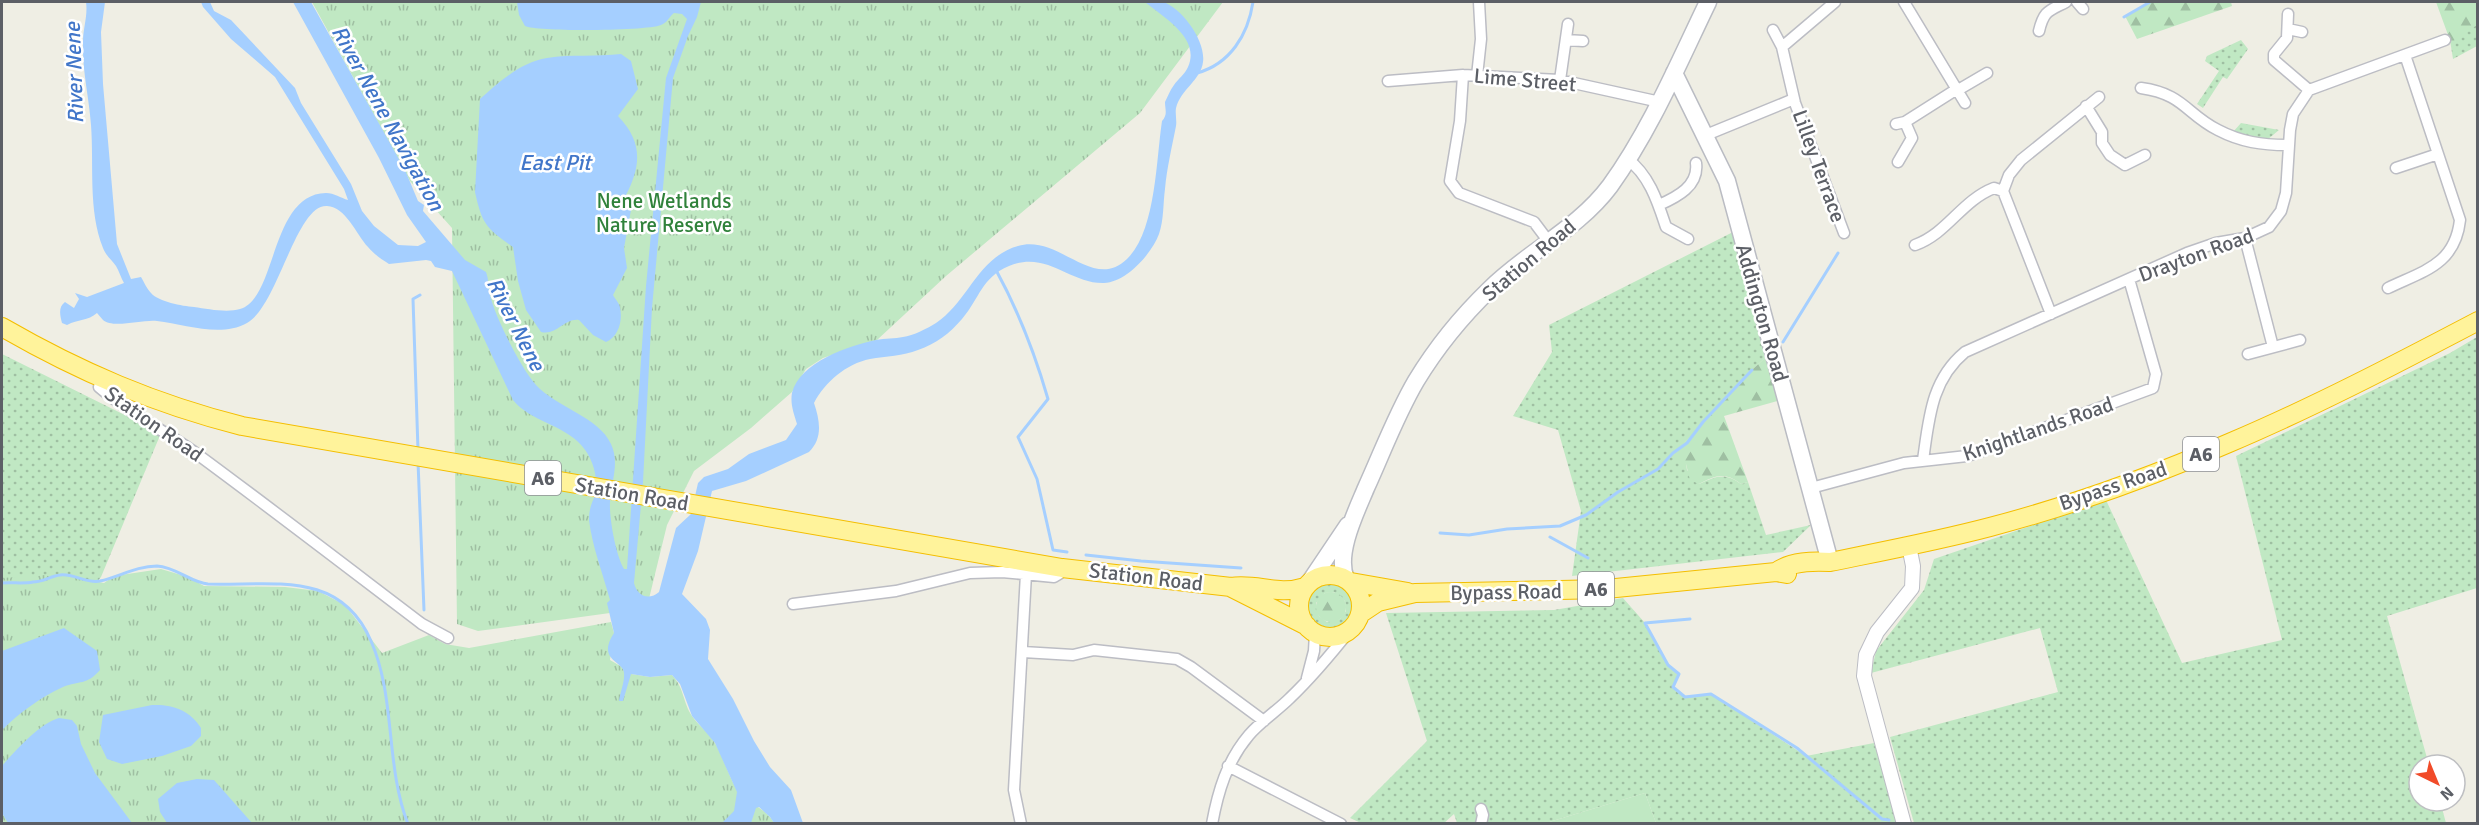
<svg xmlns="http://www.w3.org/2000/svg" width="2479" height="825" font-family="Signika,sans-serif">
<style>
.grass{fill:url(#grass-dots);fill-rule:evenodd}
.forest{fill:url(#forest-firs)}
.park{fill:url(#park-tufts)}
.garden{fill:#c0e8c3}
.water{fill:#a5cfff}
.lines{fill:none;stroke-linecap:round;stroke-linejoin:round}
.stream{stroke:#a5cfff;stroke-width:3}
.minor-casing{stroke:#bcbdc4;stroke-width:13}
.tertiary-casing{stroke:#bcbdc4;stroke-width:16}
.secondary-casing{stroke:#babcc3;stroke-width:19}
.trunk-casing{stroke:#f4be00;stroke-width:20}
.minor{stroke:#fff;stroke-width:10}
.tertiary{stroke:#fff;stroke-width:14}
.secondary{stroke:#fff;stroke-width:16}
.trunk{stroke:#fff39b;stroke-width:18}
.labels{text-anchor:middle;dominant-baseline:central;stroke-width:5;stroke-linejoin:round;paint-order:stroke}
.shield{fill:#fff;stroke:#8d8f94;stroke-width:1.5}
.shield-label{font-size:20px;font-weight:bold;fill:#5c5f66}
.street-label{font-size:21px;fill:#5c5f66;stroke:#fff}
.park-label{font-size:21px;fill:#30823b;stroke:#fff}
.water-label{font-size:22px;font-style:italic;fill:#4176c9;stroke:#fff}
</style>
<defs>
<pattern id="grass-dots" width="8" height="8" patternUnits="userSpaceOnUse" patternTransform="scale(1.5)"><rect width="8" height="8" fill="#c0e8c3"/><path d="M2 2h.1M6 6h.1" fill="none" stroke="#9fbfa2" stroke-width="1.8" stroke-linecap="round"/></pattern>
<pattern id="forest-firs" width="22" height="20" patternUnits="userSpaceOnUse" patternTransform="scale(1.5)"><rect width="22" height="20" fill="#c0e8c3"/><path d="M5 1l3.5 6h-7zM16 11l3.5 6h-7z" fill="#9fbfa2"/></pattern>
<pattern id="park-tufts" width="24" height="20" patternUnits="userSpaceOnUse" patternTransform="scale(1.5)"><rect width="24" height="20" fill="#c0e8c3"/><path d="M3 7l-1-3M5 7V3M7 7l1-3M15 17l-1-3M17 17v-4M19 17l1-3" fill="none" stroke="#9fbfa2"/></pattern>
</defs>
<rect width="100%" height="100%" fill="#efeee4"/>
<!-- grass -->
<path class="grass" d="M2477,19V46L2453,59L2450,40Z
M2241,40L2248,49L2227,79L2223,77L2203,108L2197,104L2219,71L2205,61L2207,56Z
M2241,123L2279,130L2267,140L2248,138L2233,132Z
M1733,232L1768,355C1746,375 1725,397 1705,419C1693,433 1688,442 1673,453L1686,464L1687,470L1699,484C1716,476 1725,472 1741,484L1748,482L1766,535L1811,525L1783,552L1572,576L1581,511L1558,430L1513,416L1552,352L1549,325Z
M2477,337V588L2387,616L2429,765H2419V801H2440L2446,823H1914L1890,737L2058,692L2040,628L1871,673L1876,651L1924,590L1934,559L2106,500L2182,663L2282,640L2236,456L2450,353Z
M2,354L161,433L101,577L95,584H2Z
M1326,583C1348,582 1360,602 1349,620C1333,636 1311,630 1306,608L1311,592ZM1334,592L1345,601L1346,611L1340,619L1327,622L1319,616L1316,603L1325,593Z
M1623,598L1645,623L1668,665L1679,674L1673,687L1685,697L1711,694L1806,756L1874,743L1899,823H1656L1645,793L1546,823H1457L1454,814L1443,824L1361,823L1350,818L1427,741L1386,613L1554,610Z"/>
<!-- forest -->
<path class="forest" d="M2150,2H2231L2232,6L2137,39L2125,16Z
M2436,2H2477V25L2451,43Z
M1768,355L1781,400L1724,416L1748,482L1741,484C1725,472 1716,475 1699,484L1690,480L1686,464L1680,463L1673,453C1688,442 1693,433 1705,419C1725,397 1746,375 1768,355Z
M1316 607a15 15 0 1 1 30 0a15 15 0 1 1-30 0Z"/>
<!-- park -->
<path class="park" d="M312,2H1223L1140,113L946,276L877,340L823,358L806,369L792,392L751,428L694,471L667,525L646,611L610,613L478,631L457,624L452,228L410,181Z
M161,569L188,577L204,586L285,587L318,591L345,605L382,653L429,635L445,644L469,648L611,622L614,633L610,660L622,667L625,673L650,677L672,675C684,687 683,703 692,716C698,725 707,731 713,740C723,755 728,775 737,790C743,802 765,806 774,823L2,824V578L61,574L104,583L114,576Z"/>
<!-- garden -->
<path class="garden" d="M1645,793L1656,823H1546Z"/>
<!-- water -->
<path class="water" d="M86,2H105L101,32L103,84L117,244L131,279L141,277C144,282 147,289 151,293C159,302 182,306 194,307C208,309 227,313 240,309C277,299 270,194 326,193C334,193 341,198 348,200L344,189L275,77L231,39L203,7L201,2H210L214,11L231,20L295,88L301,103L351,184L362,211L374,226L398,245L418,246L426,242L407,215L379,158L293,2H311L405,170L418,201L424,205L423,211L465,260L486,272C489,280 488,287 490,295C495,317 521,368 536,385C556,407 599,417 611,444C620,464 611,481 610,502C609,518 616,556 624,569H627L646,286L666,78L687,19L682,14L674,13C669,17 667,23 661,25C647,31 538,32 525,26L519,15L517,2H701L697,17L688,36L673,78L652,308L643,482L634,583C637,596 649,601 659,592L676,528L691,514L698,483L704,477L728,469L749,454L786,440L797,424C794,414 790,404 792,393C800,362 848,346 876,340C885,338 895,339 903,337C913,336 928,328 936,323C968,302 978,257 1018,246C1059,234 1093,292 1127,259C1156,231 1156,160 1162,121C1168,114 1165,110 1165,102C1168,96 1170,90 1174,85C1178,79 1185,74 1188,67C1201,38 1163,17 1145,2C1150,2 1158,0 1163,2C1182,8 1206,41 1203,62C1201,80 1181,89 1176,108C1175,114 1177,120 1176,126C1172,147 1167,167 1165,189C1163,203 1164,220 1159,234C1152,253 1127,282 1104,283C1070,284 1047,250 1009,266C981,278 980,298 962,319C950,333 936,344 918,350C903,356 886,356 870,359C846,364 825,382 814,403C820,421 823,438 809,452L746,481L712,491L698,551L682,594L706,619L710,630L708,659L733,699L754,741L770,767L791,790L803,823H774L770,817L759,807L756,808L751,823H722L734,811L737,792L715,743L692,716L680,684L672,675L650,677L631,674L623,701H619C620,693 625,681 624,673C624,661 596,661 614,633L607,603L610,600C603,574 592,546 589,520C589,511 591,504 594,498C600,481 593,458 582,446C563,424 531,422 513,400L452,271L435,267L431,261L426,260L389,264C381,259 374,254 368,247C356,234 346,207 327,206C296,204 278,306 247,323C220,338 185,324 157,321C144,319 113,329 103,320C101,318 99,315 97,313C88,321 78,319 67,325L62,323C60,315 58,307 65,302L74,308L79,299L75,293L87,297L124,283C121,278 119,271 116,266C112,260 106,256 103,248C88,210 94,165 91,125C89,97 82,70 83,42C83,28 88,16 86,2Z
M621,54L631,61L638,89L618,116C642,141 642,164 626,195L631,210L624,248L627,268L613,295C615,299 620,304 620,308C623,321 618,337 606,342L593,335L579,320C564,318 557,336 541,332L526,310L518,281L513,247C486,228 482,224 475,192L480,99C499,82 521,62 547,58C571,54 597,57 621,54Z
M64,628L97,651L100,670C86,686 80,680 63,687C41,697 19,713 2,730V651Z
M152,705C172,704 190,710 201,728V736L191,746L162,756L122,764L107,759L99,742L103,715Z
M59,718L72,720L77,726L81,744L95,773L132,823H8L2,813V766C15,751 40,723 59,718Z
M197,779L214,780L252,823H167L160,812L158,799L177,783Z"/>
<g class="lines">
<!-- stream -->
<path class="stream" d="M2124,17L2150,2
M1197,73C1230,64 1248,35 1253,2
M996,270C1019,312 1035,354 1048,399L1018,437L1037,479L1053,550L1067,552
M1783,342L1838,253
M418,450L413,299L420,295
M418,462L424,610
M1440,533L1469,535L1507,529L1560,526L1586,515L1618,492L1658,469L1673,453L1687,443L1703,422L1752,370
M1550,537L1588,558
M1086,555L1141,561L1241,568
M2,583C12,582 23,584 33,582C43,582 51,576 60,575C73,573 87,584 100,581C119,577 136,566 157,566C176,567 192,583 208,584C272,586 340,569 371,641C396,698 385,765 408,824
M1690,619L1645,623L1668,665L1679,674L1673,687L1685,697L1711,694L1797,748L1882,819L1889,820"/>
<defs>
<path id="minor" d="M1904,2L1965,103
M2077,2L2083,9
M2288,14L2287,38L2274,54V60L2309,90
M2288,29L2302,32
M1773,30L1782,47L1795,103L1844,233
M2039,31C2044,10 2049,11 2066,2
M1566,40L1583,41
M1782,47L1835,2
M1463,75L1460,121L1450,181L1459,193L1534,222L1549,242
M1477,76L1481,39L1479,2
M1560,80L1568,24
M1388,81L1463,75L1560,80L1660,102
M2141,88C2184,94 2186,114 2218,130C2241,142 2262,145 2287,145
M1958,90L1987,73
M2086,106L2102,132V143L2110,155L2125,165L2145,155
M1896,124L1905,122L1957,89
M1706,135L1794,99
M1627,159C1649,174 1658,203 1666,227L1688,239
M1898,162L1912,138L1905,122
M2396,168L2438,154
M1659,205C1677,197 1699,186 1696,163
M2245,238L2273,347
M1915,245C1948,233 1961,201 1994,188L2003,191
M2388,288C2423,271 2455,265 2460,220L2405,55
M2051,314L2003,191L2009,175L2021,160L2099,97
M2248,354L2300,340
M101,378L99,387C129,413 165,431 197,454C273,510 347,567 422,624L448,638
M1923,460C1929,419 1931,380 1965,352L2187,253L2216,243L2245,238L2269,227L2281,211L2286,193L2290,130L2293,114L2309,90L2445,40
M1811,488L1904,463L1967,456L1982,451L2153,388L2156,374L2129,279
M793,604L896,591L970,573L1002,572L1054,577L1059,574L1062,568
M1023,652L1073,655L1094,650L1177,659L1191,667L1264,721
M1307,678L1314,651L1315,633
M1228,766L1341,824
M1481,809L1483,815L1481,824
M1021,824L1014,790L1026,574
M1212,824C1218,791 1227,761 1249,735C1261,721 1277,711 1290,698C1312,677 1332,653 1351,629"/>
<path id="tertiary" d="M1904,824L1864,676L1866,655L1877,632L1912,588L1913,566L1909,546"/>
<path id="secondary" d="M1674,73L1727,181L1830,562
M1346,579C1335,554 1356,512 1366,488C1382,453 1396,415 1416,381C1436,348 1462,316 1490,289C1527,252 1578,229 1610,186C1651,129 1678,64 1708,2
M1309,583L1348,525"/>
<path id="trunk" d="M2,327C80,372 155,404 242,426L1062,568L1231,587C1258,583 1277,596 1305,587
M1776,572C1791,561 1813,561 1830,562C1884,551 1937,541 1990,527C2070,506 2153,476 2229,443C2314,407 2396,364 2478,321
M1299 606a31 31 0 1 1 62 0a31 31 0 1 1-62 0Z
M1351,582L1408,592
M1232,588L1307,626
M1360,614L1378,602L1415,593L1606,589L1776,572L1787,574"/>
</defs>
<!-- minor casing -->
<use href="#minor" class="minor-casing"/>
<!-- tertiary casing -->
<use href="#tertiary" class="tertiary-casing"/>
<!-- secondary casing -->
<use href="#secondary" class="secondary-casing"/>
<!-- trunk casing -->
<use href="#trunk" class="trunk-casing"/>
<!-- minor -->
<use href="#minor" class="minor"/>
<!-- tertiary -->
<use href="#tertiary" class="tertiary"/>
<!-- secondary -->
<use href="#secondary" class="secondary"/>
<!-- trunk -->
<use href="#trunk" class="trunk"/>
</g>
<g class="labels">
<!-- shield labels -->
<g class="shield">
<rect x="2183" y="437" width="36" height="34" rx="4.5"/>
<rect x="525" y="461" width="36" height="34" rx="4.5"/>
<rect x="1578" y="572" width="36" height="34" rx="4.5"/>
</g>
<g class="shield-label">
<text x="2201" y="454">A6</text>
<text x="543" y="478">A6</text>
<text x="1596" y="589">A6</text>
</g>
<!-- street labels -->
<g class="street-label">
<text transform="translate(1525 80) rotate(5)">Lime Street</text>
<text transform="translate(1819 166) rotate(70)">Lilley Terrace</text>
<text transform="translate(2196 255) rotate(-20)">Drayton Road</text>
<text transform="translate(1529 260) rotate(-40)">Station Road</text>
<text transform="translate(1762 313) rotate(74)">Addington Road</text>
<text transform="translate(154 424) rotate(35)">Station Road</text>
<text transform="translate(2038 429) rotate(-19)">Knightlands Road</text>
<text transform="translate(2113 486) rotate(-19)">Bypass Road</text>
<text transform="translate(632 494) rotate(10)">Station Road</text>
<text transform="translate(1146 577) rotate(7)">Station Road</text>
<text transform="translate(1506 592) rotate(-1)">Bypass Road</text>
</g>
<!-- park labels -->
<g class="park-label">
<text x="664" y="201">Nene Wetlands<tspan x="664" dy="24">Nature Reserve</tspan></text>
</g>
<!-- water labels -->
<g class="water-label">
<text transform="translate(74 73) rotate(-92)">River Nene</text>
<text transform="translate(388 118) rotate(61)">River Nene Navigation</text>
<text x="555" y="162">East Pit</text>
<text transform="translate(516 324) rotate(63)">River Nene</text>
</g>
</g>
<!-- border -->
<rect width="2479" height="825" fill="none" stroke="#5c5f66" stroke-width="6"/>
<!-- north arrow -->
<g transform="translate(2437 783) rotate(137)"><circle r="28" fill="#ffffff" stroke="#bebfc2" stroke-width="1.5"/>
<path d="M0-4.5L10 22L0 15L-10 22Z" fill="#f14b29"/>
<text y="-9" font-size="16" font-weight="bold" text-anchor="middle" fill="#5c5f66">N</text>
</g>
</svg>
